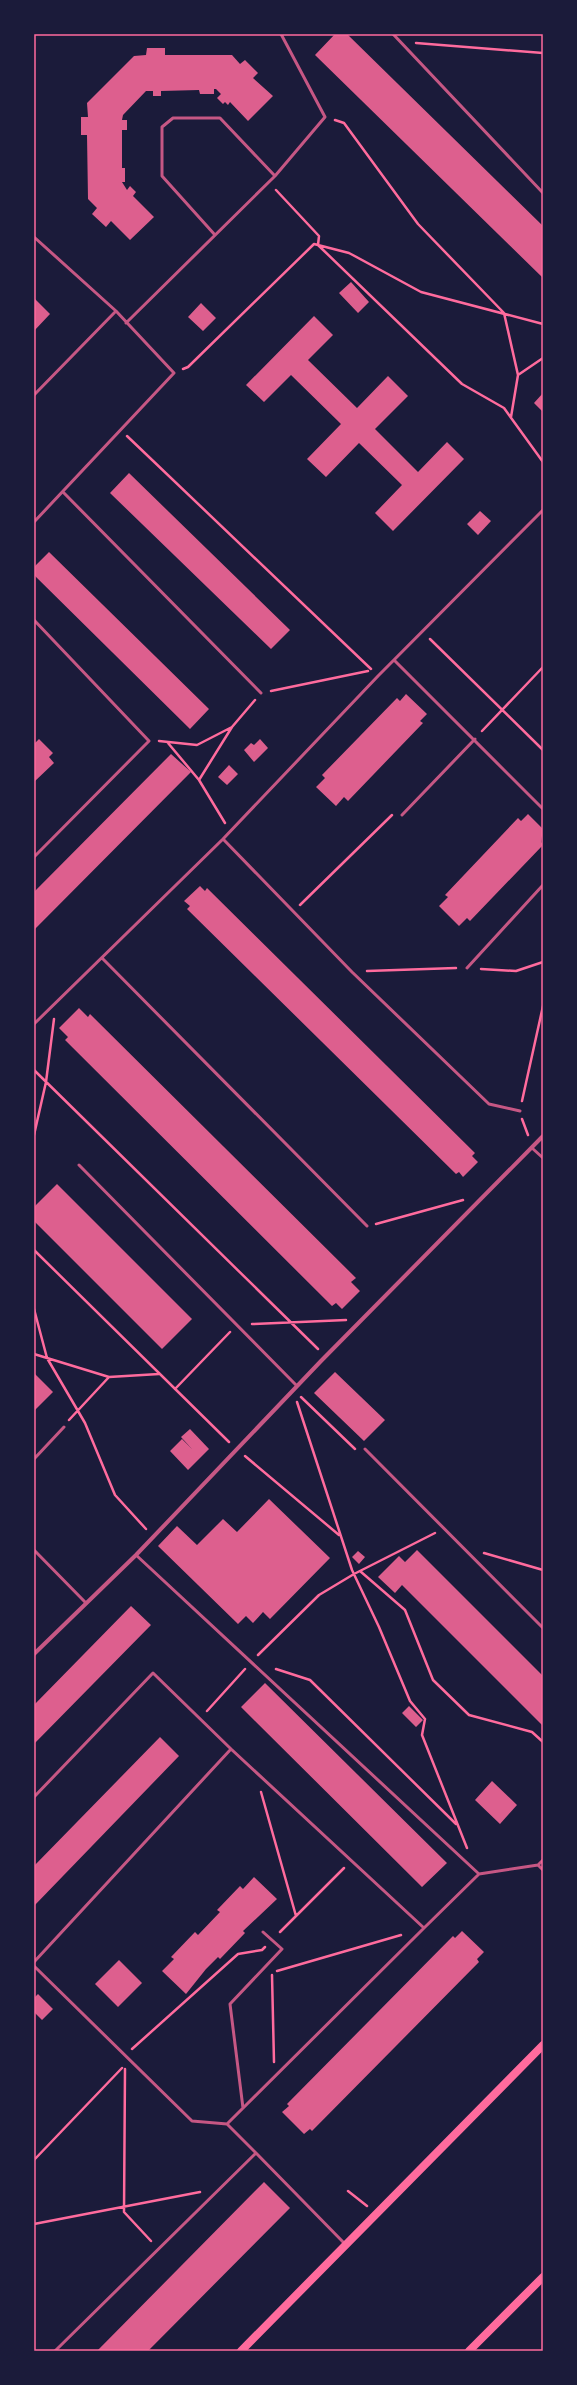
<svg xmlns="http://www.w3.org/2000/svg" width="577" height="2385" font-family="'Golos Text',sans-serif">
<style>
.building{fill:#dd5f8e}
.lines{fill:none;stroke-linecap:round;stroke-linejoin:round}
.path{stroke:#ff6b9d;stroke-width:2.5}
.service{stroke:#c65784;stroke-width:3}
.minor{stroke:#c65784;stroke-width:4}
.secondary{stroke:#ff6b9d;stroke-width:8}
.neatline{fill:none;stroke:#ff6b9d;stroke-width:1.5}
</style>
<rect width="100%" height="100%" fill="#1b1b3a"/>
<!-- building -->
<path class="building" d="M335,34H347L543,226V278L315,55Z
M147,48H165V55H232L240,64L245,60L258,73L253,78L273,96L248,121L230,102L228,105L225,102L223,104L217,98L221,94L216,89H214V94H200L199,90L161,91V96H153V91H146L123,115L122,120H127V130H122V168H125V182H122L127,190L130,186L136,192L133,196L154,217L130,240L111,221L106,227L92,214L97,208L88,199L87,135H81V117H88L87,103L134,56L146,55Z
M351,282L369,302L358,313L339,293Z
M34,298L50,314L34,331Z
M201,303L216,318L203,331L188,317Z
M314,316L333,335L308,360L357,408L388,376L408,396L375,429L418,472L447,442L464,459L393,531L375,513L402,485L359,443L326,477L307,459L341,424L291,375L264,402L246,385Z
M543,393V412L534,403Z
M129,473L290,630L271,649L110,493Z
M480,511L491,521L478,535L467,524Z
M49,552L209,709L190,729L34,575V567Z
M406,694L427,714L420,721L423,723L348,801L344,797L336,806L316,787L325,778L322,775L397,698L400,701Z
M39,739L53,753L49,757L54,763L34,782V744Z
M260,739L268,748L254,762L244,750L251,743L254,745Z
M171,754L191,772L34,930V892Z
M229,765L238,774L227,785L218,777Z
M528,814L543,829L541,842L543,845L470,921L467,918L459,926L439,906L448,897L445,895L518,818L521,821Z
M200,886L205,891L207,888L475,1153L472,1156L478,1162L463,1177L459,1172L456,1174L187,909L190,906L184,901Z
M79,1008L88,1017L90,1014L356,1278L351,1282L360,1291L342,1309L336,1303L332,1306L65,1040L68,1037L59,1028Z
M57,1184L192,1319L162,1349L34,1221V1207Z
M335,1372L385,1420L364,1441L314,1393Z
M34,1373L53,1392L34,1411Z
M190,1429L209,1449L188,1470L170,1451L182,1439L192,1449L181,1437Z
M269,1499L330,1558L270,1619L263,1612L253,1623L246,1616L238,1624L158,1546L177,1526L197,1545L223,1519L237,1532Z
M417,1550L543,1676V1726L402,1585L395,1593L378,1577L399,1556L405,1562Z
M358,1551L365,1557L359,1564L352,1557Z
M131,1606L151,1625L34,1744V1705Z
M265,1683L447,1863L422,1887L241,1707Z
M409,1706L423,1720L416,1727L402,1713Z
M160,1737L179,1756L34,1906V1866Z
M492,1781L517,1805L500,1824L475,1800Z
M254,1877L277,1899L243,1931L245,1933L220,1959L218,1957L206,1969L186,1994L162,1971L174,1959L171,1957L195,1932L198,1935L220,1912L217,1910L240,1886L243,1889Z
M462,1931L484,1952L477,1959L479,1962L312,2131L310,2129L304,2134L282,2112L289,2106L287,2104L453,1936L455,1938Z
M119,1960L142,1983L118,2007L95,1984Z
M38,1994L53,2009L42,2020L34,2012V1998Z
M264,2182L290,2208L148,2351H97Z"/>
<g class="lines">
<!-- path -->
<path class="path" d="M416,43L543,53
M335,120L344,123L418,224L504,313L518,375
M276,190L319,236L318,245L462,384L504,408L543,462
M183,369L188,367L314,244L349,253L421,292L543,324
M511,417L518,375L543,358
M127,436L371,669
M430,639L543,750
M271,691L368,671
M482,731L543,667
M159,741L197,745L232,727L255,700
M168,743L199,780L225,823
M199,780L232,727
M300,905L392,815
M481,969L516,971L543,962
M367,971L456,968
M34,1070L318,1349
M522,1101L543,1006
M522,1119L528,1135
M34,1135L46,1082L54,1019
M376,1224L463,1200
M34,1250L229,1442
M34,1309L47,1358L85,1423L115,1495L146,1529
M252,1324L346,1320
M34,1354L109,1377
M175,1389L230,1332
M301,1397L355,1449
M297,1402L352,1570L379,1627L410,1701L425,1719L422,1735L467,1848
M69,1420L109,1377L159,1374
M245,1456L339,1535
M484,1553L543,1570
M360,1571L405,1610L433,1680L469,1715L532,1732L543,1742
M258,1655L319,1595L354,1574L435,1533
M276,1669L310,1680L456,1824
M207,1711L245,1669
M261,1792L296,1916
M280,1932L344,1868
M277,1971L401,1935
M272,1975L274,2062
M132,2049L238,1954L262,1950L265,1947
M125,2069L124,2212L151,2241
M34,2160L122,2068
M348,2191L367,2206
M34,2224L200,2192"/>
<!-- service -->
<path class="service" d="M393,34L543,193
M215,235L162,176V127L173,118H220L275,176
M34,237L116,311L174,373L34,522
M126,323L275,176L325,117L281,34
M34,395L116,311
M63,492L261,693
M34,620L149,741L34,857
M394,660L543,809
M402,815L475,739
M223,839L352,972L489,1104L520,1111
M102,958L367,1226
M467,968L543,885
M34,1024L223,839L378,676L543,510
M532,1148L543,1158
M79,1165L297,1386
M365,1449L543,1628
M34,1459L64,1427
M34,1550L85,1602
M136,1555L479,1874L538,1865
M34,1797L153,1673L231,1749L424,1928L479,1874
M543,1860L538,1865L543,1870
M34,1962L231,1749
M34,1966L192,2121L227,2124
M243,2108L230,2004L282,1949L263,1932
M256,2153L227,2124L424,1928
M55,2351L256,2153L345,2244"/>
<!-- minor -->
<path class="minor" d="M34,1654L136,1555L321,1361L543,1136"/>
<!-- secondary -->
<path class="secondary" d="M241,2351L543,2045
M469,2351L543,2277"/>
</g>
<!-- border -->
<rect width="577" height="2385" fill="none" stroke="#1b1b3a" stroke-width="70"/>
<rect x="35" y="35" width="507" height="2315" class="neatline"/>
</svg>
